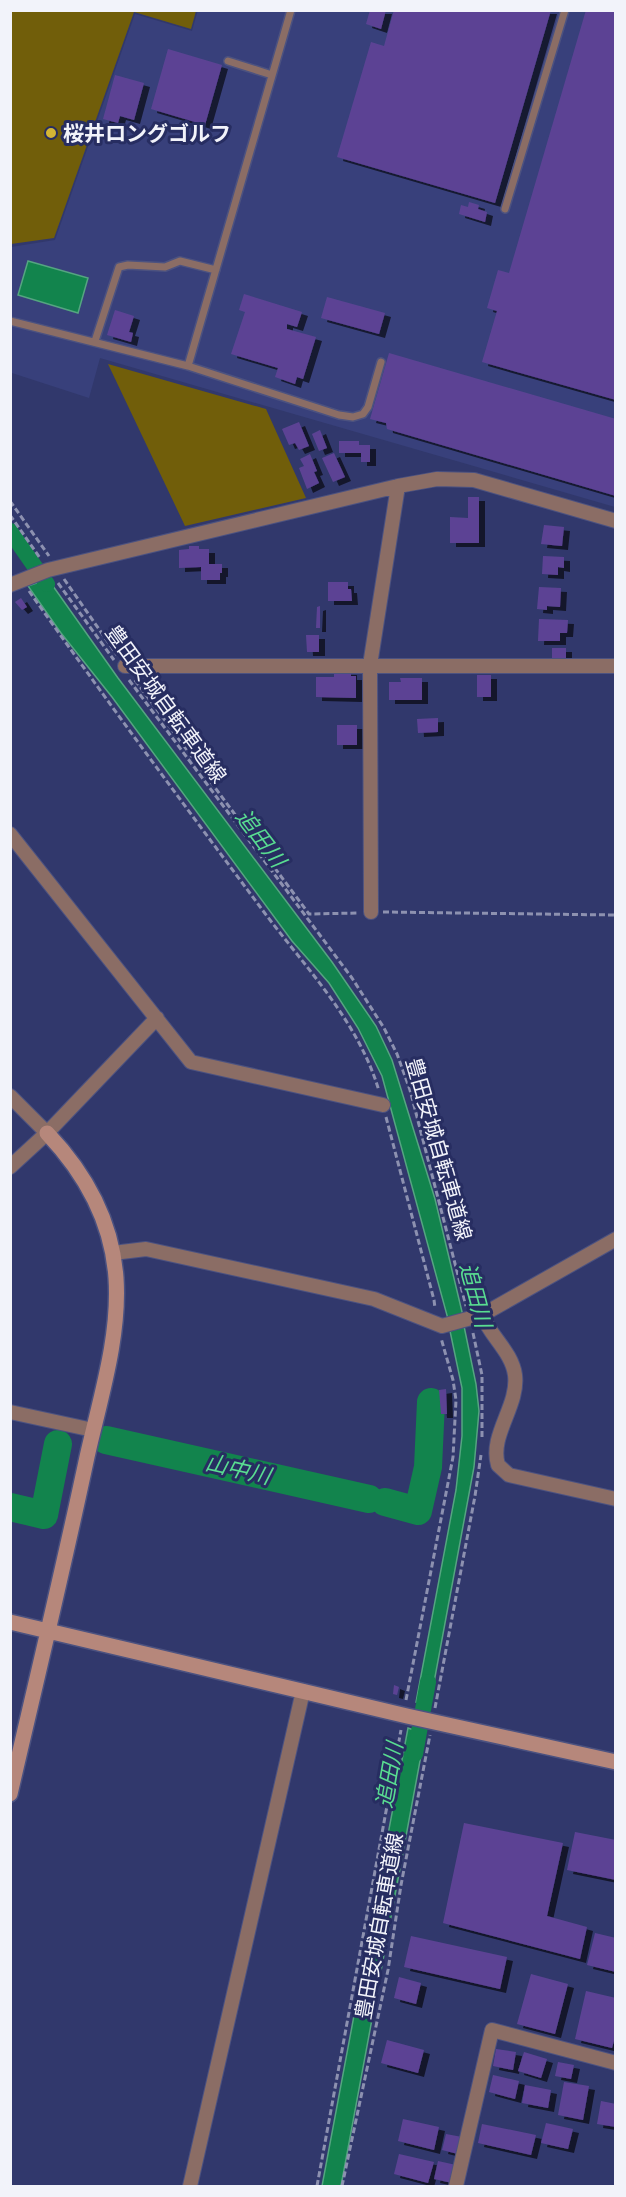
<svg xmlns="http://www.w3.org/2000/svg" width="626" height="2197" font-family="Lora,'Noto Sans JP',serif">
<style>
.built{fill:#38407b}
.green{fill:#715e0a}
.water{fill:#12844d;stroke:#55a581;stroke-width:1.5}
.lines{fill:none;stroke-linecap:round;stroke-linejoin:round}
.canal{stroke:#12844d;stroke-width:16}
.river{stroke:#12844d;stroke-width:28}
.building{fill:#5c4394;filter:url(#shadow)}
.lane-casing{stroke:#4c5280;stroke-width:10}
.street-casing{stroke:#4c5280;stroke-width:16}
.secondary-casing{stroke:#4c5280;stroke-width:18}
.path{stroke:#8d91b0;stroke-width:3;stroke-dasharray:6 3;stroke-linecap:butt}
.lane{stroke:#8b6d65;stroke-width:7}
.street{stroke:#8b6d65;stroke-width:14}
.secondary{stroke:#b6877b;stroke-width:15}
.poi-dot{fill:#d4b635;stroke:#272d61;stroke-width:2}
.labels{text-anchor:middle;dominant-baseline:central;stroke-width:6;stroke-linejoin:round;paint-order:stroke}
.poi-label{font-size:21px;font-weight:bold;fill:#f2f3fa;stroke:#272d61;text-anchor:start}
.street-label{font-size:21px;fill:#f2f3fa;stroke:#272d61}
.water-label{font-size:22px;font-style:italic;fill:#59dc91;stroke:#272d61}
</style>
<defs>
<filter id="shadow"><feDropShadow dx="6" dy="4" stdDeviation="0" flood-color="#0009"/></filter>
</defs>
<rect width="100%" height="100%" fill="#31386c"/>
<!-- built -->
<path class="built" d="M198,10L615,11V507L100,358L89,398L12,373L11,247L55,240L135,14L192,31Z"/>
<!-- green -->
<path class="green" d="M11,10L196,11L191,29L134,12L54,238L11,244Z
M108,364L266,409L306,498L185,526Z"/>
<!-- water -->
<path class="water" d="M28,261L88,278L78,313L18,295Z
M48,579L118,678L332,962L376,1026L392,1060L435,1199L463,1316L448,1319L382,1076L358,1028L329,983L292,941L112,697L61,633L28,586Z
M464,1326L476,1384L479,1411L474,1467L430,1704L416,1702L456,1490L462,1436V1388L450,1331Z
M408,1728L425,1734L341,2186H322Z"/>
<g class="lines">
<!-- canal -->
<path class="canal" d="M10,531L47,584
M415,1754L428,1682"/>
<!-- river -->
<path class="river" d="M106,1440L369,1499
M385,1502L418,1511L428,1467L431,1402
M10,1507L44,1515L58,1444"/>
</g>
<!-- building -->
<path class="building" d="M370,10H386L381,29L366,24Z
M394,10H551L495,203L337,157L371,42L384,46Z
M586,10H616V400L482,362L497,311L487,308L498,270L509,273Z
M168,49L222,65L205,125L151,109Z
M115,75L144,83L134,120L120,116L118,123L103,119Z
M469,202L479,205L478,209L487,212L485,222L459,214L461,205L468,207Z
M244,294L302,312L297,327L287,324V329L316,337L303,379L297,377L295,384L275,377L278,368L231,354L245,312L239,310Z
M327,297L385,313L379,334L321,318Z
M115,310L134,316L129,332L133,333L131,342L107,335Z
M389,353L616,419V496L387,429L386,423L370,419Z
M299,422L309,446L299,450L295,443L289,445L282,429Z
M320,430L327,448L319,451L312,434Z
M339,441H359V445H370V462H361V453H339Z
M334,453L345,477L333,482L322,458Z
M310,454L317,471L314,472L319,483L307,489L299,468L304,466L300,459Z
M468,497H479V543H450V517L468,518Z
M544,525L564,527L562,546L541,544Z
M189,546H199V549H209V564H222V573H220V580H201V567L179,568V550L189,549Z
M543,556L564,557V568L558,567V575L542,574Z
M328,582H348V589H351L352,601H328Z
M539,587L561,588L560,607L547,606V610L537,609Z
M21,598L27,607L22,610L15,602Z
M320,606V628H316L317,607Z
M539,619L568,620L567,633H560V641H538Z
M306,635H319V652H307Z
M552,648H566V661H552Z
M334,671H351V676H356V698L316,697V677H334Z
M477,675H491V697H477Z
M400,678H422V700H389V682H401Z
M438,718V732L418,733L417,719Z
M337,725H357V745H337Z
M446,1389L447,1414H441L439,1390Z
M394,1685L399,1687L397,1695L393,1694Z
M464,1823L563,1843L547,1916L587,1927L580,1959L443,1923Z
M575,1832L616,1840V1880L567,1870Z
M595,1933L616,1938V1972L587,1965Z
M411,1936L507,1957L500,1989L404,1967Z
M531,1974L568,1984L555,2034L517,2024Z
M399,1977L421,1983L416,2004L394,1998Z
M586,1991L616,1998V2034L612,2048L575,2039Z
M387,2040L424,2050L418,2073L381,2063Z
M496,2049L516,2052L513,2070L493,2066Z
M524,2052L547,2059L541,2078L518,2071Z
M558,2062L574,2065L571,2079L555,2076Z
M493,2075L519,2081L515,2099L489,2092Z
M564,2082L589,2086L583,2120L558,2115Z
M525,2085L551,2090L548,2108L522,2103Z
M601,2101L616,2104V2127L597,2124Z
M403,2119L439,2127L434,2150L398,2141Z
M546,2123L573,2129L568,2149L541,2143Z
M482,2124L536,2135L531,2155L478,2143Z
M446,2134L462,2137L458,2154L442,2150Z
M399,2154L434,2162L428,2183L394,2174Z
M438,2161L456,2165L452,2183L434,2179Z"/>
<g class="lines">
<defs>
<path id="lane" d="M228,61L272,75
M505,209L565,10
M10,321L188,366L339,415L353,417L363,414L368,407L381,362
M95,341L119,267L128,265L165,267L180,261L216,270
M188,366L291,10"/>
<path id="street" d="M10,585L48,570L398,486L437,479L474,480L616,521
M125,666H616
M10,834L191,1062L383,1105
M371,912L370,665L398,486
M10,1096L47,1133
M10,1167L47,1133L157,1018
M113,1253L146,1249L374,1299L442,1326L482,1315L616,1239
M482,1315C490,1336 512,1352 515,1375C519,1406 489,1435 498,1465L509,1475L616,1499
M10,1412L93,1430
M190,2186L303,1691
M456,2186L492,2030L616,2063"/>
<path id="secondary" d="M10,1622L407,1716L616,1762
M10,1794C36,1682 63,1570 87,1457C100,1399 120,1337 116,1278C112,1221 85,1173 47,1133"/>
</defs>
<!-- lane casing -->
<use href="#lane" class="lane-casing"/>
<!-- street casing -->
<use href="#street" class="street-casing"/>
<!-- secondary casing -->
<use href="#secondary" class="secondary-casing"/>
<!-- path -->
<path class="path" d="M10,501L49,556
M10,515L40,558
M64,579L117,655
M58,583L114,660
M29,591C104,697 181,801 258,904C301,963 358,1019 379,1091
M129,680L352,978L384,1028L397,1054L410,1090L466,1306
M135,680L309,914L359,913
M383,912L616,915
M386,1117L434,1300L435,1308
M473,1333L482,1375V1439
M406,1700L453,1457L456,1400L453,1380L441,1338
M435,1708L475,1496L481,1455
M317,2186L401,1730
M342,2186L388,1970L401,1885L430,1735"/>
<!-- lane -->
<use href="#lane" class="lane"/>
<!-- street -->
<use href="#street" class="street"/>
<!-- secondary -->
<use href="#secondary" class="secondary"/>
</g>
<!-- markers -->
<circle class="poi-dot" cx="51" cy="133" r="6"/>
<g class="labels">
<!-- poi labels -->
<g class="poi-label">
<text x="63" y="133">桜井ロングゴルフ</text>
</g>
<!-- street labels -->
<g class="street-label">
<text transform="translate(166 704) rotate(54)">豊田安城自転車道線</text>
<text transform="translate(439 1149) rotate(74)">豊田安城自転車道線</text>
<text transform="translate(379 1926) rotate(-80)">豊田安城自転車道線</text>
</g>
<!-- water labels -->
<g class="water-label">
<text transform="translate(261 838) rotate(53)">追田川</text>
<text transform="translate(476 1295) rotate(75)">追田川</text>
<text transform="translate(238 1469) rotate(13)">山中川</text>
<text transform="translate(389 1775) rotate(-80)">追田川</text>
</g>
</g>
<!-- border -->
<rect width="626" height="2197" fill="none" stroke="#f2f3fa" stroke-width="24"/>
</svg>
